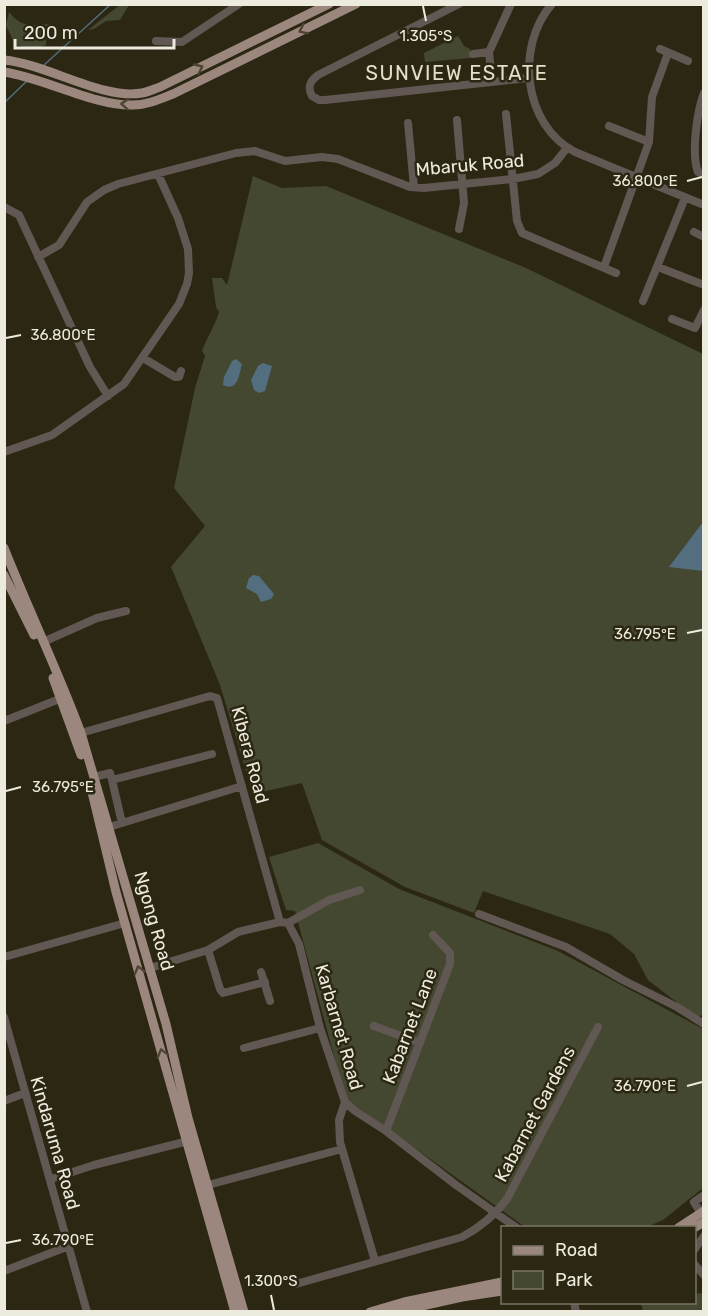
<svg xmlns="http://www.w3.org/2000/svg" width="708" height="1316" font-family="Rubik,sans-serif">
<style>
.green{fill:#454830}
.water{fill:#526e7f}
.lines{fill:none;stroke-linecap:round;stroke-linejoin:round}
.stream{stroke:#526e7f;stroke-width:1.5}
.minor{stroke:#615753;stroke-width:8}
.major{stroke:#9c877e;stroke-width:9}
.oneway{stroke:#4d4433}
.ticks{fill:none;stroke:#edebde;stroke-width:2}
.labels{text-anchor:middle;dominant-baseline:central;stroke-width:5;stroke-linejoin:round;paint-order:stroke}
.street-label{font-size:18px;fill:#edebde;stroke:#2b2713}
.neighbourhood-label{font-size:20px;letter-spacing:1.5px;fill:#e4dfc7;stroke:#2b2713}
.ticks-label{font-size:15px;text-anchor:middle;fill:#edebde;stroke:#2b2713;stroke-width:5;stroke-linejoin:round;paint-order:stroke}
</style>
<rect width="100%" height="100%" fill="#2b2713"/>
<!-- green -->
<path class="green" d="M121,4L129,5L120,20L106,21L94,29L88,30Z
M9,12C22,28 30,25 49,24L50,34L46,39V45L35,49L15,45L6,25Z
M458,36L464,46L470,49L471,58L425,62L424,53Z
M253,176L282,188L326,186L526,268L703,354V1015L696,1017L648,980L634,954L610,934L483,891L474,913L405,887L322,840L302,783L253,794L220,685L171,567L205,526L174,488L195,388L205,356L202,351C207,337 215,326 219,312L216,307L212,278H222L227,285Z
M318,843L399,889L558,951L703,1029V1188L663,1220L647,1227H525L401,1138L352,1105L345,1097L295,911L286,910L269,857Z
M703,1293V1311H643L641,1303L694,1302L695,1294Z"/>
<!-- water -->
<path class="water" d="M236,359L242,364C239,375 238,392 223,385L224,377L232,361Z
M263,363L272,366L265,391L259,393L254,390L251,380L258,366Z
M703,522V571L669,567Z
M253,575L259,576L274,594L271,599L261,602L257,594L246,588L249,578Z"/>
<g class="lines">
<!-- stream -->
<path class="stream" d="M44,65L111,4
M4,103L28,80"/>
<!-- minor -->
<path class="minor" d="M459,4L318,75C310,81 307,87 312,96L319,100H325L528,78
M552,4C515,46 523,125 575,152L704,205
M156,41L182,42L239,4
M660,49L688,61
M473,54L489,52
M492,82L489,52L511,4
M704,93C697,111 691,154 698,172L704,175
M506,114L517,221L522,233L616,273
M457,120L464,203L459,229
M408,123L414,187
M609,126L649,142
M4,207L19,215L90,367L108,396
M694,232L704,237
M38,257L59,245L87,202L104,190L118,184L236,153L255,151L285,161L322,157L338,159L410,187L424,188L513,179L538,174L555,163L567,148
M604,267L649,142L652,97L668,53
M658,267L704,285
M643,301L685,198
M672,319L695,328L704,310
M143,358L175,377H179L181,371
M4,452L52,435L124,384L179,304L187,284L189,273L188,249L178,218L158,174
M43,642L97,618L126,611
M4,721L62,698
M81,733L210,696L217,698L280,922
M94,777L110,773L112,780L212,754
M112,780L122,823
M109,827L242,786
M479,914L566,947L623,980L677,1007L704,1024
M288,923L329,900L360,890
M208,950L220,989L223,993L265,982
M4,957L125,923
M150,968L208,950L238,932L280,922L288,923L299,944L320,1028L345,1102L355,1111L386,1131L456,1185L517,1228
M261,972L270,1001
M4,1017L87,1312
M374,1026L420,1043
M244,1048L320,1028
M4,1101L25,1093
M345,1102L339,1120L340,1142L375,1261
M386,1131L450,964V953L433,935
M51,1179L94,1165L188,1141
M208,1185L342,1149
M701,1213L694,1202L704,1195
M694,1250L704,1236
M694,1264L704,1275
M4,1271L69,1246
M296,1284L462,1237C479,1228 495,1215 507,1199L598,1027
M574,1302L576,1312"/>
<!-- major -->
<path class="major" d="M4,60C47,64 102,100 142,93C148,92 154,89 160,87L329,4
M4,72C45,78 93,106 133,105C147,105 160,99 173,94L356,4
M4,548C29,611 58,671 81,733L166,1024L188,1118L244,1312
M4,575L34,635
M53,678L81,755
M91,788L116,892L235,1312
M678,1228L704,1211
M694,1228L704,1222
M370,1312L404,1302L502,1282
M395,1312L462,1297L502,1291"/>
</g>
<!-- one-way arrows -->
<defs><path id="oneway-chevron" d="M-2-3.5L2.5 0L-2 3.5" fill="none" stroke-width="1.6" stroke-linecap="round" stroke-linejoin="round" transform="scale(1.5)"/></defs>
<g class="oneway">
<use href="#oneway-chevron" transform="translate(303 30) rotate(154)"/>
<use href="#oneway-chevron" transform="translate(199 68) rotate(-25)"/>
<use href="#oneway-chevron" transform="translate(125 104) rotate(-177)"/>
<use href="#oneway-chevron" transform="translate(139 970) rotate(-106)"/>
<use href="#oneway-chevron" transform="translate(162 1053) rotate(-106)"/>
</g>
<!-- ticks -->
<path class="ticks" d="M423,6L426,21M687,181L702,177M6,338L21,335M687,633L702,630M6,791L21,787M687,1086L702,1082M6,1243L21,1240M271,1295L274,1310"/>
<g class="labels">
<!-- street labels -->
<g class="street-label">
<text transform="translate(470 165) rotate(-5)">Mbaruk Road</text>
<text transform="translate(250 755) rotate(75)">Kibera Road</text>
<text transform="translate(154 921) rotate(74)">Ngong Road</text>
<text transform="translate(410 1026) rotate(-69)">Kabarnet Lane</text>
<text transform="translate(339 1027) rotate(74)">Karbarnet Road</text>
<text transform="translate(535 1114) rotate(-62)">Kabarnet Gardens</text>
<text transform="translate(55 1143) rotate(74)">Kindaruma Road</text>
</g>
<!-- neighbourhood labels -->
<g class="neighbourhood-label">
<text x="457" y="73">SUNVIEW ESTATE</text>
</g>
</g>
<g class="ticks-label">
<text x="426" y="41">1.305°S</text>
<text x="645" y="186">36.800°E</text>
<text x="63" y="340">36.800°E</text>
<text x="645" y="639">36.795°E</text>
<text x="63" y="792">36.795°E</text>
<text x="645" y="1091">36.790°E</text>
<text x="63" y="1245">36.790°E</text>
<text x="271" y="1286">1.300°S</text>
</g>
<!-- border -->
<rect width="708" height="1316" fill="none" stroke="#edebde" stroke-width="12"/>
<!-- legend -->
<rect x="501" y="1226" width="195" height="78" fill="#2b2713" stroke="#797564" stroke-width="1.5"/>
<rect x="513" y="1246" width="30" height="9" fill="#9c877e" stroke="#797564" stroke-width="1.5"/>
<text x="555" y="1256" font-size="18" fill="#edebde">Road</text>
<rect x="513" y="1271" width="30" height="18" fill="#454830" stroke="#797564" stroke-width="1.5"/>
<text x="555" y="1286" font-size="18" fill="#edebde">Park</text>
<!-- scale -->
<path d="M15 39v9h159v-9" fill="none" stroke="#edebde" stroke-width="3"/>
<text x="24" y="39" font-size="18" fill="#edebde" stroke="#2b2713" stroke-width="4.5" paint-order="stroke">200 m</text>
</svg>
